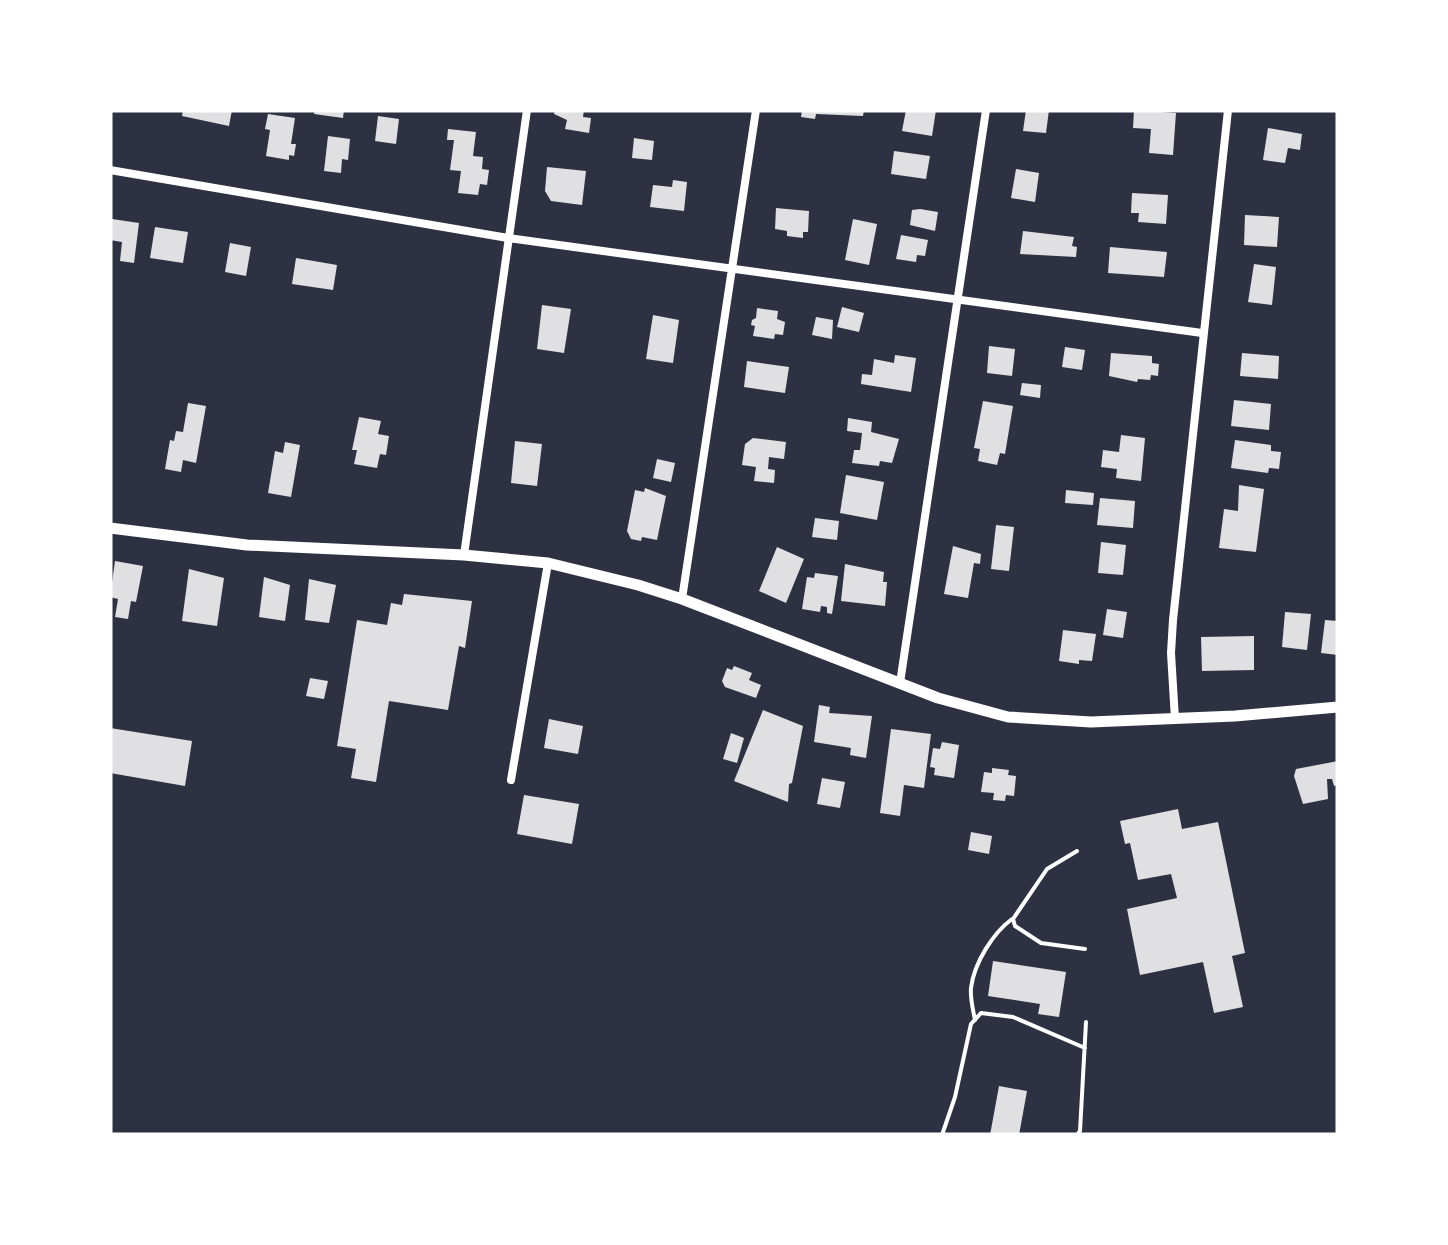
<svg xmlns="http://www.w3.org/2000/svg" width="1448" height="1245" font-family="Barlow,sans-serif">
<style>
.building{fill:#e0e0e3}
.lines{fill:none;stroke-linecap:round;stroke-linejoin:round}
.service{stroke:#fff;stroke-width:4}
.minor{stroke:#fff;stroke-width:8}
.secondary{stroke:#fff;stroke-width:11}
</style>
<rect width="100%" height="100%" fill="#2d3142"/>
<!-- building -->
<path class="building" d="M183,110H232L229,126L182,116Z
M315,110H344L343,118L314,114Z
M555,110H584L583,117L591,118L589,133L565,129L567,120L554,114Z
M802,110H864L863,116L816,114L815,119L801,117Z
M906,110H936L932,136L902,131Z
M1026,110H1049L1046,133L1023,131Z
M1134,110L1176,113L1173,155L1149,153L1151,129L1133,128Z
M268,114L295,118L291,144H296L294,156L289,155V160L266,156L270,130L265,129Z
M378,116L399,119L396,144L375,141Z
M1268,128L1302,134L1300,150L1288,148L1285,163L1263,160Z
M448,129L476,132L473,156L483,157L482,169L489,170L487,185L480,184L478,195L458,193L461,171L450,170L454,140H447Z
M328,136L350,139L348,160L342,159L341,173L324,171Z
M634,138L654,141L652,160L632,158Z
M894,151L930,156L926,179L891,174Z
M547,167L586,171L582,205L551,201L545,191Z
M1016,169L1039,173L1035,202L1011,198Z
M673,180L687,182L684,211L650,207L653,185L672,187Z
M1132,193L1168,195L1166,224L1138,222L1139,213H1131Z
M776,208L809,211L808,232H803V238L787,236V231L775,229Z
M920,209L938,212L935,231L910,225L912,210Z
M1245,215L1279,217L1277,247L1244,245Z
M112,219L139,223L134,263L120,261L122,242L110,240Z
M853,219L877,224L869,265L845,260Z
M155,227L188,232L183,263L150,258Z
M1023,231L1074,237L1072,246L1077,247L1076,257L1020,254Z
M901,235L928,240L925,256L917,255L916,262L896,259Z
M230,243L251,247L246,276L225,272Z
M1110,247L1167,252L1164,277L1108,273Z
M296,258L337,265L333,290L292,284Z
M1254,264L1276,267L1272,305L1248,302Z
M542,305L571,309L564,353L537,349Z
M842,307L864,313L859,332L837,327Z
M757,308L778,311L777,319L785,322L783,335L775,334L774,339L753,336L755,326L751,325L752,320L756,318Z
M653,315L679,320L673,363L646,359Z
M816,317L833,320L832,339L812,335Z
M989,346L1015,349L1012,376L987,373Z
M1065,347L1085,350L1082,370L1062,367Z
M1111,353L1152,356V363L1159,364L1158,376L1151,375L1150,380L1138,379L1137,382L1109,376Z
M1242,353L1279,356L1278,379L1240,376Z
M895,355L916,358L911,392L861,384L862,374L872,375L874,359L894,363Z
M747,361L789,367L785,393L744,387Z
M1022,383L1041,385L1040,398L1020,395Z
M1234,400L1271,404L1269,430L1231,426Z
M983,401L1013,406L1005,454L1000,453L997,465L978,461L980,449L974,448Z
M188,403L206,406L196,463L183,460L181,472L165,469L170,440L174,441L176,431L183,432Z
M359,417L381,421L378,434L389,436L386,455L380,454L377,468L354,464L357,450H352Z
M848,418L872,422L871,432L899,439L892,463L880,461L879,466L852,463L854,450H860L862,433L847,431Z
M1121,435L1145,438L1141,481L1116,478L1117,469L1101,467L1103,450L1119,452Z
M753,438L786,442L784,459L769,457L768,469L775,470L774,483L754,481L756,467L742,465L745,444Z
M1235,440L1271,445V451L1281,452L1279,469L1269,468L1268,473L1231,468Z
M515,441L542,444L537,486L511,483Z
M285,442L300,445L291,497L268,493L275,451L283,453Z
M657,459L675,463L671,482L653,478Z
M846,475L884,482L877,520L840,513Z
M1239,485L1264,489L1256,552L1219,548L1224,509L1238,511Z
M645,488L666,496L657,540L642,537L641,541L631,539L627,531L635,490L644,492Z
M1066,490L1094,493L1093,505L1065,503Z
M1100,498L1135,501L1133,528L1097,525Z
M815,518L839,521L837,540L812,537Z
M996,525L1014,527L1009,571L991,569Z
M1101,542L1126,545L1123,575L1098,573Z
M953,546L981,554L980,564L974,563L968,598L944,594Z
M777,547L804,559L786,603L759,591Z
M115,561L143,566L136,602L131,601L128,619L115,617L118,599L110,597Z
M845,564L884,572L883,582H887L885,606L841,601Z
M189,569L224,578L217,626L182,621Z
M815,573L838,576L832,614L827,613V607L821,606L820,612L802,609L807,577L814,578Z
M264,577L290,585L285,621L259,617Z
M309,579L336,585L329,623L305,620Z
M404,594L472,601L465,648L459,646L448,710L389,701L376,782L351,778L356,749L337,746L357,620L387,625L391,603L402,605Z
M1107,609L1127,612L1123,638L1103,635Z
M1285,612L1311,614L1307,650L1282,647Z
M1325,620L1338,621V655L1321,653Z
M1063,630L1096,634L1092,661L1079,660V664L1059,661Z
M1254,636V670L1202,671L1201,637Z
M734,666L752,673L749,680L761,685L756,698L725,687L722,681L727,668L732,670Z
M310,678L328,681L324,699L306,696Z
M819,705L830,707L829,713L872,716L866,758L850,755L851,748L814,742Z
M763,710L803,726L792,783L789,784L788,802L734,781Z
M549,719L583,726L578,754L544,748Z
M110,728L192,741L185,786L110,773Z
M891,729L931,734L924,788L904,785L900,816L880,813Z
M731,733L744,738L737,763L723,759Z
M942,742L959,745L954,778L934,775L935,768L930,767L933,748L940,749Z
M1338,761V785L1334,786L1332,779H1327L1328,799L1303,804L1294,776L1296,769Z
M992,768L1009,770L1008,775L1016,776L1014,796L1006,795L1005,801L993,800L994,793L981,792L984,772L992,773Z
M822,778L845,782L840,808L817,804Z
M524,795L579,804L572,844L517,834Z
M1178,809L1182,829L1218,822L1245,953L1232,956L1243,1007L1214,1013L1203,962L1140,975L1127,909L1177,898L1171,874L1138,880L1130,843L1125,844L1120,821Z
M971,832L992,836L989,854L968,850Z
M993,961L1066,972L1059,1017L1038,1014L1040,1004L988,996Z
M999,1086L1027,1091L1019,1135H990Z"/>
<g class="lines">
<!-- service -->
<path class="service" d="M1077,851L1047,869L1013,919L1015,926L1041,943L1085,949
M975,1020C973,1010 970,998 971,988C974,963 993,933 1012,919
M942,1135L955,1097L971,1024L981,1013L1013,1017L1085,1048
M1077,1135L1080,1131L1086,1022"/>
<!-- minor -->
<path class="minor" d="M110,170L508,238L1202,333
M464,555L527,110
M682,599L756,110
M900,683L986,110
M1175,719L1171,653L1173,620L1228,110
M511,780L548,563"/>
<!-- secondary -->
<path class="secondary" d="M110,528L247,545L464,555L548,563L638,585L682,599L938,698L1008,717L1091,722L1235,716L1338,707"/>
</g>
<!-- border -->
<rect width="1448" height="1245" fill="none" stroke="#ffffff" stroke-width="225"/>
</svg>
